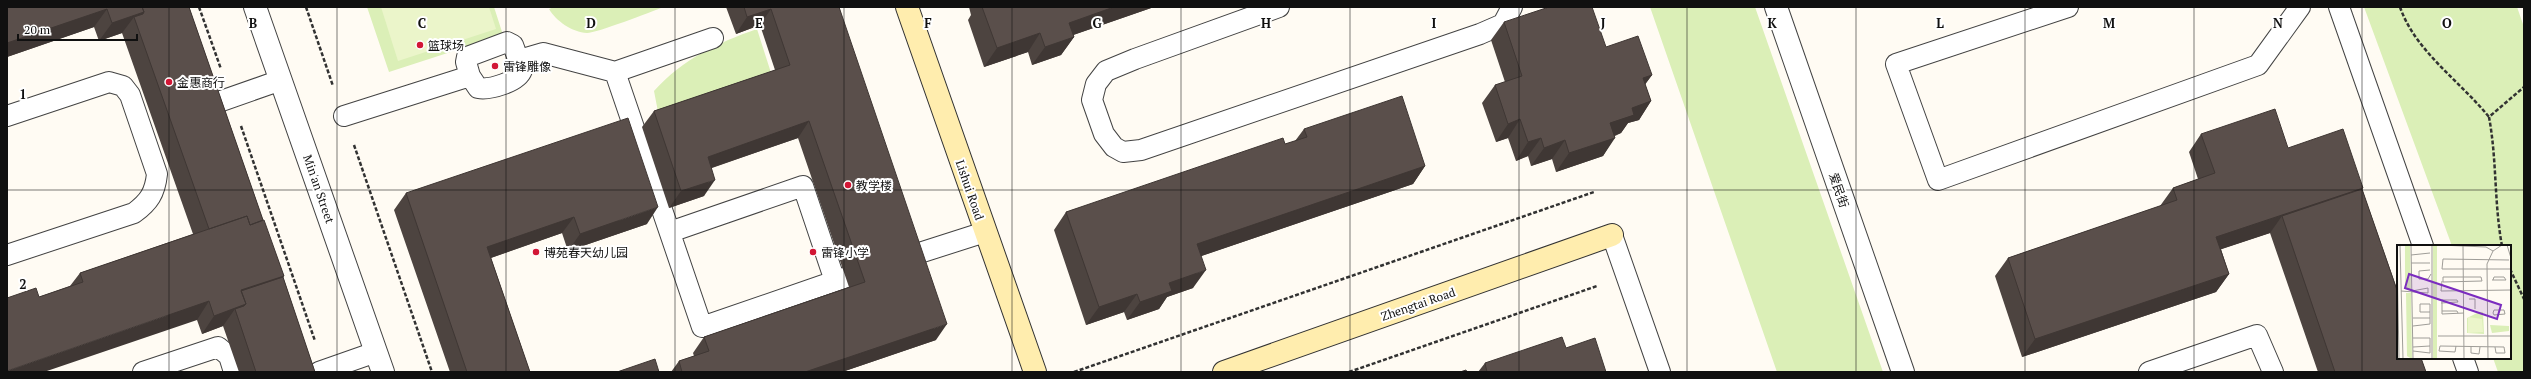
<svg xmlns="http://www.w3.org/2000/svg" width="2531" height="379" font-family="'PT Serif','Noto Sans SC',serif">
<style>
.green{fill:#dbefb7}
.pitch{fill:#ebf5ca}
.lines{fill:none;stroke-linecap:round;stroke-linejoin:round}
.lane-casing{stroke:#434343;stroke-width:22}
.street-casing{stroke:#434343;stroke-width:24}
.secondary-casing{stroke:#323232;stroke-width:24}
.path{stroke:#323232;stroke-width:2.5;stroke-dasharray:4 2;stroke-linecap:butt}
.lane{stroke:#fff;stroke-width:20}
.street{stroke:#fff;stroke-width:22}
.secondary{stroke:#ffedae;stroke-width:22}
.wall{fill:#4d4440}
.shaded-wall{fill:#3f3734}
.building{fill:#5a4f4b;stroke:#3f3734}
.grid{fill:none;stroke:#101010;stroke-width:1;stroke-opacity:0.55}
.poi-dot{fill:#d21635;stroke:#fff;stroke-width:1.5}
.labels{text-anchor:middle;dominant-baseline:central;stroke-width:4;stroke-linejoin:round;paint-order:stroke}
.poi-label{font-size:12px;fill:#101010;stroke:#fff;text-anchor:start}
.street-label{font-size:12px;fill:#101010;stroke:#fff}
.inset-road{fill:none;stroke:#9f9d98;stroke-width:1}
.view{fill:#7b2cbf;fill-opacity:0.15;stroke:#7b2cbf;stroke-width:2}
.inset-edge{fill:none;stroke:#101010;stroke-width:2}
.grid-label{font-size:13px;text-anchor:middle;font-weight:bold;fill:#101010;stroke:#fff;stroke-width:4;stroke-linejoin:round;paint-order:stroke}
</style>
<rect width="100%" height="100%" fill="#fffbf3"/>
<!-- green -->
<path class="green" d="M367,7H494L503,35L389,72Z
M554,7H664C650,12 597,33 587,33C572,32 556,21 549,9Z
M1650,7H1755L1883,372H1777Z
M2364,7H2517L2524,27V372H2498L2493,358H2510V246H2452Z
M757,29L773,79L659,117L654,91C683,59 717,43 757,29Z"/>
<!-- pitch -->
<path class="pitch" d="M381,7H489L496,29L398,61Z"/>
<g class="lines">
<defs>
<path id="lane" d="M1279,7L1135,59L1106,71L1096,84L1092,100L1104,134L1114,147L1123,152L1141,150L1480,34L1503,24L1512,7
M2068,7L1896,64L1938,180L2258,65L2300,7
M2339,7L2423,246
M519,60L543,53L615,72L713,38
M615,72L702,327L844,278
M207,106L281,80
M7,116L109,82L123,86L130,95L157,174C155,193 149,202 134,213L7,255
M344,116L470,76L478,88C490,90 518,82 522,70L513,45L507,42L467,57L466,62L470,76
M670,232L803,186L835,281
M1612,235L1660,372
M910,256L985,232
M2463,358L2468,372
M143,372L218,347L229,356L234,372
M319,372L376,352
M2149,372L2257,335L2273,372"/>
<path id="street" d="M255,7L383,372
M1776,7L1903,372"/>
<path id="secondary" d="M907,7L1035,372
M1224,372L1612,235"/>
</defs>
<!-- lane casing -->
<use href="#lane" class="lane-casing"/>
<!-- street casing -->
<use href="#street" class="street-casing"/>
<!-- secondary casing -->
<use href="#secondary" class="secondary-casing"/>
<!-- path -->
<path class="path" d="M199,7L221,69
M306,7L333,86
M2400,7C2415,51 2460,81 2489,117
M241,126L315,341
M354,145L432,372
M2502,246C2494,203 2497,160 2489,117L2524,87
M2510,269L2524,299
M1074,372L1594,192
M1349,372L1597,286"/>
<!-- lane -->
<use href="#lane" class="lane"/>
<!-- street -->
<use href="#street" class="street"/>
<!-- secondary -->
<use href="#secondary" class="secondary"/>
</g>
<!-- wall -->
<path class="wall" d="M7,7H189L263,220L284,276L283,277L315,372H239L223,326L202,334L197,320L39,297L70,286L80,273L193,234L122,33L99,41L94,27L7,57Z
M726,7H839L936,340L842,372H671L679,361L694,356L693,353L704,337L849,287L798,138L712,168L704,196L669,208L642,127L654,111L775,70L760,25L736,34Z
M969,7H1154L1073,35L1074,37L1061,55L1032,65L1028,52L984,67L968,20L971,15Z
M1504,22L1606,47L1652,75L1645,84L1651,101L1639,120L1628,123L1621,133L1615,136L1603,156L1556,172L1552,159L1531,166L1528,156L1516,161L1508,138L1496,142L1482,103L1495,85L1505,82L1491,40Z
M1304,129L1425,166L1413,184L1201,256L1193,288L1167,297L1159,309L1127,320L1124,312L1086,325L1054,230L1066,212L1295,141Z
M2201,134L2288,148L2363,188L2362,189L2426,372H2318L2270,233L2221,249L2229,274L2216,292L2022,357L1995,276L2008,258L2160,206L2173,188L2198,179L2189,152Z
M406,193L647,224L568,251L562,233L491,258L530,372H450L394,210Z
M1566,348L1606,372H1478L1485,363Z"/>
<!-- shaded-wall -->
<path class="shaded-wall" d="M1114,7H1154L1056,41L1069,23Z
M107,9L94,27L7,57V43Z
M771,9L760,25L736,34L747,17Z
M144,12L136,23L134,17L122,33L99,41L112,23Z
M1040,33L1028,52L984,67L997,48Z
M1074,37L1061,55L1032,65L1045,47Z
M1652,75L1639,93L1643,78Z
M1651,101L1639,120L1628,123L1621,133L1598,141L1610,123L1632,108Z
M1520,119L1508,138L1496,142L1508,124Z
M809,121L798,138L696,173L708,157Z
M1541,138L1528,156L1516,161L1528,142Z
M1615,138L1603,156L1556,172L1569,153Z
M1565,140L1552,159L1531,166L1544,148Z
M1425,166L1413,184L1184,262L1197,244Z
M715,180L704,196L669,208L681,191Z
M2363,188L2350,206L2282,216L2270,233L2204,255L2216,237Z
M658,207L647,224L568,251L580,234Z
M574,217L562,233L476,263L487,247Z
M1206,270L1193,288L1167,297L1159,309L1127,320L1140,302L1169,283Z
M2229,274L2216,292L2022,357L2035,339Z
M284,276L271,294L243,303L241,290Z
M1137,294L1124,312L1086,325L1099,307Z
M209,301L197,320L44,372H7V371Z
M246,304L237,316L235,309L223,326L202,334L214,316Z
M947,324L936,340L842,372H805Z"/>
<!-- building -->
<path class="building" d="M7,7H142L144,12L112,23L107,9L7,43Z
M142,7H189L263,220L250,225L247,216L209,229L134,17L143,14L144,12Z
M744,7H839L947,324L805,372H682L679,361L709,351L704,337L865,282L809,121L708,157L715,180L681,191L654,111L790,65L771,9L747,17Z
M982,7H1114L1069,23L1074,37L1045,47L1040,33L997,48Z
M1549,7H1592L1606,47L1638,36L1652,75L1643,78L1651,101L1632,108L1634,115L1610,123L1615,138L1569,153L1565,140L1544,148L1541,138L1528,142L1520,119L1508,124L1495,85L1522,76L1504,22Z
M1402,96L1425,166L1197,244L1206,270L1169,283L1172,291L1140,302L1137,294L1099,307L1066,212L1283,138L1285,144L1307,137L1304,129Z
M2275,109L2288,148L2343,129L2363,188L2216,237L2229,274L2035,339L2008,258L2177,200L2173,188L2215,173L2201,134Z
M628,118L658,207L580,234L574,217L487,247L530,372H467L406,193Z
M2362,189L2398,293V358H2421L2426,372H2335L2282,216Z
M247,216L250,225L264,220L284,276L241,290L246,304L214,316L209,301L7,371V298L36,288L39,297L83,282L80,273Z
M283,277L315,372H256L235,309L244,306L246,304L241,291Z
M1562,337L1566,348L1595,338L1606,372H1487L1485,363Z
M655,359L659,372H617Z
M1466,370L1467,372H1460Z"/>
<!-- grid -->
<path class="grid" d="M169,7V372M337,7V372M506,7V372M675,7V372M844,7V372M1012,7V372M1181,7V372M1350,7V372M1519,7V372M1687,7V372M1856,7V372M2025,7V372M2194,7V372M2362,7V372M7,190H2524"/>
<!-- markers -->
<g class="poi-dot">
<circle cx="420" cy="45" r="4"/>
<circle cx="495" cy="66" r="4"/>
<circle cx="169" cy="82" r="4"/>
<circle cx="848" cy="185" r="4"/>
<circle cx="536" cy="252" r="4"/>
<circle cx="813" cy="252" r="4"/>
</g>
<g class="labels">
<!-- poi labels -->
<g class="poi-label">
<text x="428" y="45">篮球场</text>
<text x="503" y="66">雷锋雕像</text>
<text x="177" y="82">金惠商行</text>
<text x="856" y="185">教学楼</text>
<text x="544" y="252">博苑春天幼儿园</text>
<text x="821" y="252">雷锋小学</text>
</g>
<!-- street labels -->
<g class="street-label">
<text transform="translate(319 189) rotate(71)">Min'an Street</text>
<text transform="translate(970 190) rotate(71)">Lishui Road</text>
<text transform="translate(1839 190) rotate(71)">爱民街</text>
<text transform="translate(1418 304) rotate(-19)">Zhengtai Road</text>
</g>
</g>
<!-- overview -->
<g transform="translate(2397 245)">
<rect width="114" height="114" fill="#fffbf3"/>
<path d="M8,0H13L14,45L8,44ZM36,0H40V114H36ZM9,48H14L15,114L10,111ZM82,67H86L87,89L70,88V73ZM93,80L112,81V86L95,88Z" fill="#dbefb7"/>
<path d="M71,72L85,74L86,87L71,88Z" fill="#ebf5ca"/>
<path class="inset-road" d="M3,0L6,114M14,0L16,114M35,0V114M43,0L89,2L96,6M66,0L67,114M110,0L114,13M0,5L2,114M14,10L33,8M112,15L46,14L45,24H114M14,18H33M33,25L22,26V34H31L34,29M46,32H84L85,36L46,37ZM95,35H109M96,35L97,32H107L109,35M45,36L44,46L114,45M4,46L31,48V43L15,46M72,54H78V64M61,57L60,55H45V69L67,68M44,58L61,57M45,66H60L61,68M96,68L97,65H107L108,69L97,70L96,68M16,73H33M16,81L33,79V59H23V67H33M41,91H114M16,93H33V101L16,102M59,101L58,107L42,106L43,101L107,102L108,108H99L98,102M74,102V108L82,109L83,102M16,106L33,108V101M91,114L90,19L96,6L105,0"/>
<path class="view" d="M12,29L104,60L100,74L8,43Z"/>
<rect width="114" height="114" class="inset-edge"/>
</g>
<g class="grid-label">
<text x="253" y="28">B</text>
<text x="422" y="28">C</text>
<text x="591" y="28">D</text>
<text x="759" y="28">E</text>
<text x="928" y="28">F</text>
<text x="1097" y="28">G</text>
<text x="1266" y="28">H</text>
<text x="1434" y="28">I</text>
<text x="1603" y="28">J</text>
<text x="1772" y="28">K</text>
<text x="1940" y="28">L</text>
<text x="2109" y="28">M</text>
<text x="2278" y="28">N</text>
<text x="2447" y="28">O</text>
<text x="23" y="99">1</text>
<text x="23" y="289">2</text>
</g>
<!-- border -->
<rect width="2531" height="379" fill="none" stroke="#101010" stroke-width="16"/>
<!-- scale -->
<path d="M18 34v6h119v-6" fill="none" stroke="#101010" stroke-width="2"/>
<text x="24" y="34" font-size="12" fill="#101010" stroke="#ffffff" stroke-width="3" paint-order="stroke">20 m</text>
</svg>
